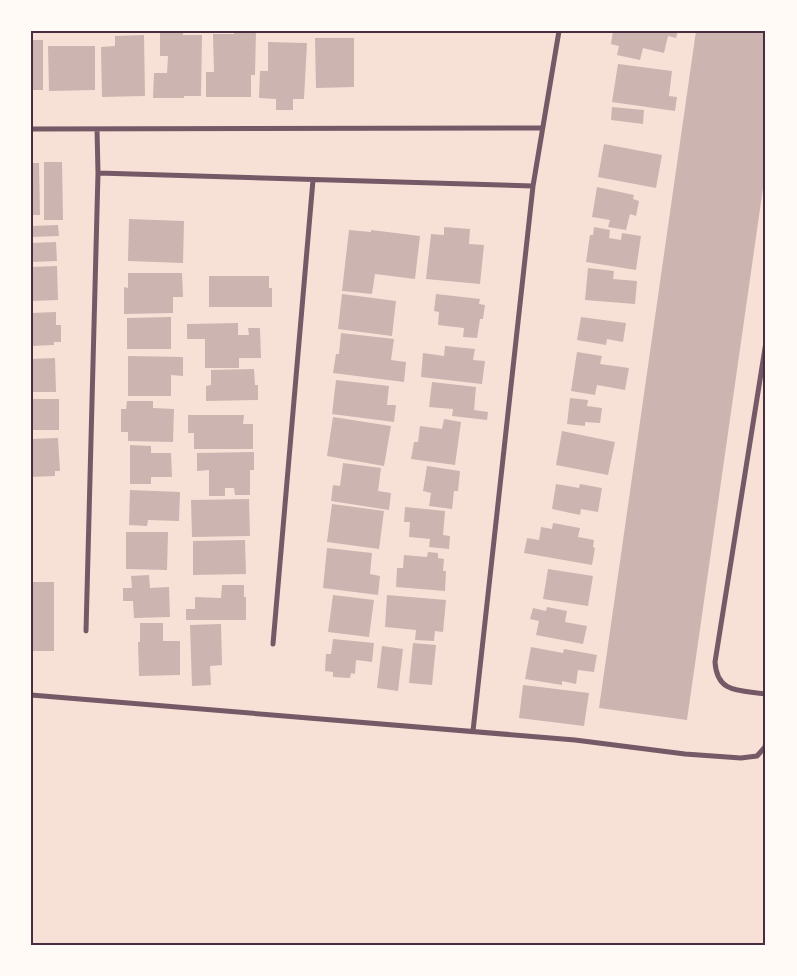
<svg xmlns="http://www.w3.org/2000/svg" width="797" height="976" font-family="'DM Sans',sans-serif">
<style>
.building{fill:#ccb4b1}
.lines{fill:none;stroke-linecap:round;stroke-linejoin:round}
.minor{stroke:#755966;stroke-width:5}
.neatline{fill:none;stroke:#4a2c40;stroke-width:2}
</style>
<rect width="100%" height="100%" fill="#f7e1d7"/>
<!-- building -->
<path class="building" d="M160,31L183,32V35H202L201,96H184V98H153L154,73H167L168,56H160Z
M234,31H256L255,75H251V97H206V72H214L213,34H234Z
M613,31H678L676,38L668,36L664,53L643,48L640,60L617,55L619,46L611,44Z
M696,31H766V167L687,720L599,708Z
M144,35L145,96L102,97L101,47L115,46V36Z
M315,38H354V87L316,88Z
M31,40H43V90H31Z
M268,42L307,43L304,99H293V110H276V99L259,98L260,71H268Z
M48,46H95V90L49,91Z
M618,64L672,71L669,96L677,97L675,111L612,102Z
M612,107L644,110L643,124L611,120Z
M604,144L662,155L656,188L598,177Z
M44,162H62L63,220H44Z
M31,163H39L40,215H31Z
M597,187L634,195L633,199L639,201L636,216L630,214L626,230L608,227L610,220L592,217Z
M129,219L184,221L183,263L128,261Z
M58,225L59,236L31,237V226Z
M444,227L470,229L469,244L484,245L480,284L426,279L431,234L444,235Z
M594,227L610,230L609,238L621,240L622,233L641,236L636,270L586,262L590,235H593Z
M349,230L371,232V230L420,236L415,279L375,274L372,294L342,291Z
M56,242L57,261L31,262V243Z
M57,266L58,300L31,301V267Z
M588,268L614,271L613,279L637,281L635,304L585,300Z
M128,273H182L183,297H173V313L124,314V287L128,288Z
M209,276H269V288H272V307H209Z
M342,294L396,301L392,336L338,329Z
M436,294L480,299L479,304L485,305L483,319H480L477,338L463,337L464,328L438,325L439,312L434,311Z
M56,312V325H61V342H54V345L31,346V313Z
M171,317V349H127V318Z
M581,317L626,323L623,342L607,339L606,345L577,340Z
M238,323V335H249L248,328H260L261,358H239V368H205V339H187V324Z
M341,333L394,339L391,360L406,362L404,382L333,373L336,354H339Z
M445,346L475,349L473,360L485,361L482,384L421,377L423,353L444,356Z
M577,352L602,356L600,364L629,368L625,390L597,385L595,395L571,391Z
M128,356L183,357V376L171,375V396H128Z
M55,358L56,392H31V359Z
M254,369L255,385H258V400L206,401V386L211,385V370Z
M336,380L389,386L387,405H396L394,422L332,414Z
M432,382L476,387L474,410L488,412L487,420L452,416L453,409L429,407Z
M570,398L588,400L587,406L602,408L600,423L585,422V426L567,424Z
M31,399H59V430H31Z
M127,401H153V408L174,409L173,442L128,441V432H121V409H126Z
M188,415H244L243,424H253V449H194V433H188Z
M333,417L391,426L384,466L327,456Z
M444,419L461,422L455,465L411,459L414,442H418L420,426L442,429Z
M562,431L615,442L608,475L556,465Z
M58,438L60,471H55V476L31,477V439Z
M130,445L151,446V453H171L172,477H151V484H130Z
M254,452V470H250V495H235L234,488H225V496H209V470L197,471V453Z
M343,463L381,468L378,491L391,493L389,510L331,501L333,485L340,486Z
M427,466L460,471L458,491H454L452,509L429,506L431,493L423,491Z
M556,484L579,488L580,484L602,488L598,512L581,509L580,515L552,509Z
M130,490L180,492L179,521L148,520L147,526L129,525Z
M249,499L250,536L192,537L191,500Z
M332,504L384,511L379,549L327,542Z
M405,507L445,511L443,535L450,536L449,549L429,547L430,539L409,537L410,522H404Z
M553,523L580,528L578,537L594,540L593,547L595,548L592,565L524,553L527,538L539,540L541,527L552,529Z
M126,532H168L167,570L126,569Z
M245,540L246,574L193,575V541Z
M327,548L372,553L370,574L380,576L378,595L323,588Z
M428,552L438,553V558L444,559L443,571H446L445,591L396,587L397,568H403L404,555L427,557Z
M548,569L593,576L588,606L543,599Z
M149,575L150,588L169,587L170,617L134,618L133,601H123V588H132L131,576Z
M31,582H54V651H31Z
M222,585H244V597H246V620H186V609H195V597L221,598Z
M333,595L374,600L369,637L328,632Z
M387,595L446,600L443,632L435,631L434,641L415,640L416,630L385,627Z
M547,607L567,611L565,622L587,626L583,644L536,635L539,621L530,619L533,608L546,611Z
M140,623H163V641H180V675L139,676L138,642H140Z
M221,624L222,665L210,666L211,685L192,686L190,625Z
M333,639L374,643L372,662L356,660L355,674L351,673L350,678L333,677V672L325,671L326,654H331Z
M413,643L436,645L432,685L409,683Z
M382,646L403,649L398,691L377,688Z
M531,647L563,653L564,649L597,655L594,672L578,670L576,684L562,681V685L525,679Z
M523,685L589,693L584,726L519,718Z"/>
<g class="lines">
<!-- minor -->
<path class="minor" d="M31,129L542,128
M98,173L533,186
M766,342L715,662C717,694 740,690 766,694
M86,631L98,173L97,129
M273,644L313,180
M31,695L575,740L685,754L741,758L757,756L765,747L766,741
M473,731L533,186L559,31"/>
</g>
<!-- border -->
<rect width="797" height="976" fill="none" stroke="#fffaf5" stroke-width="65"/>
<rect x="32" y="32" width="732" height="912" class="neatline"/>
</svg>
